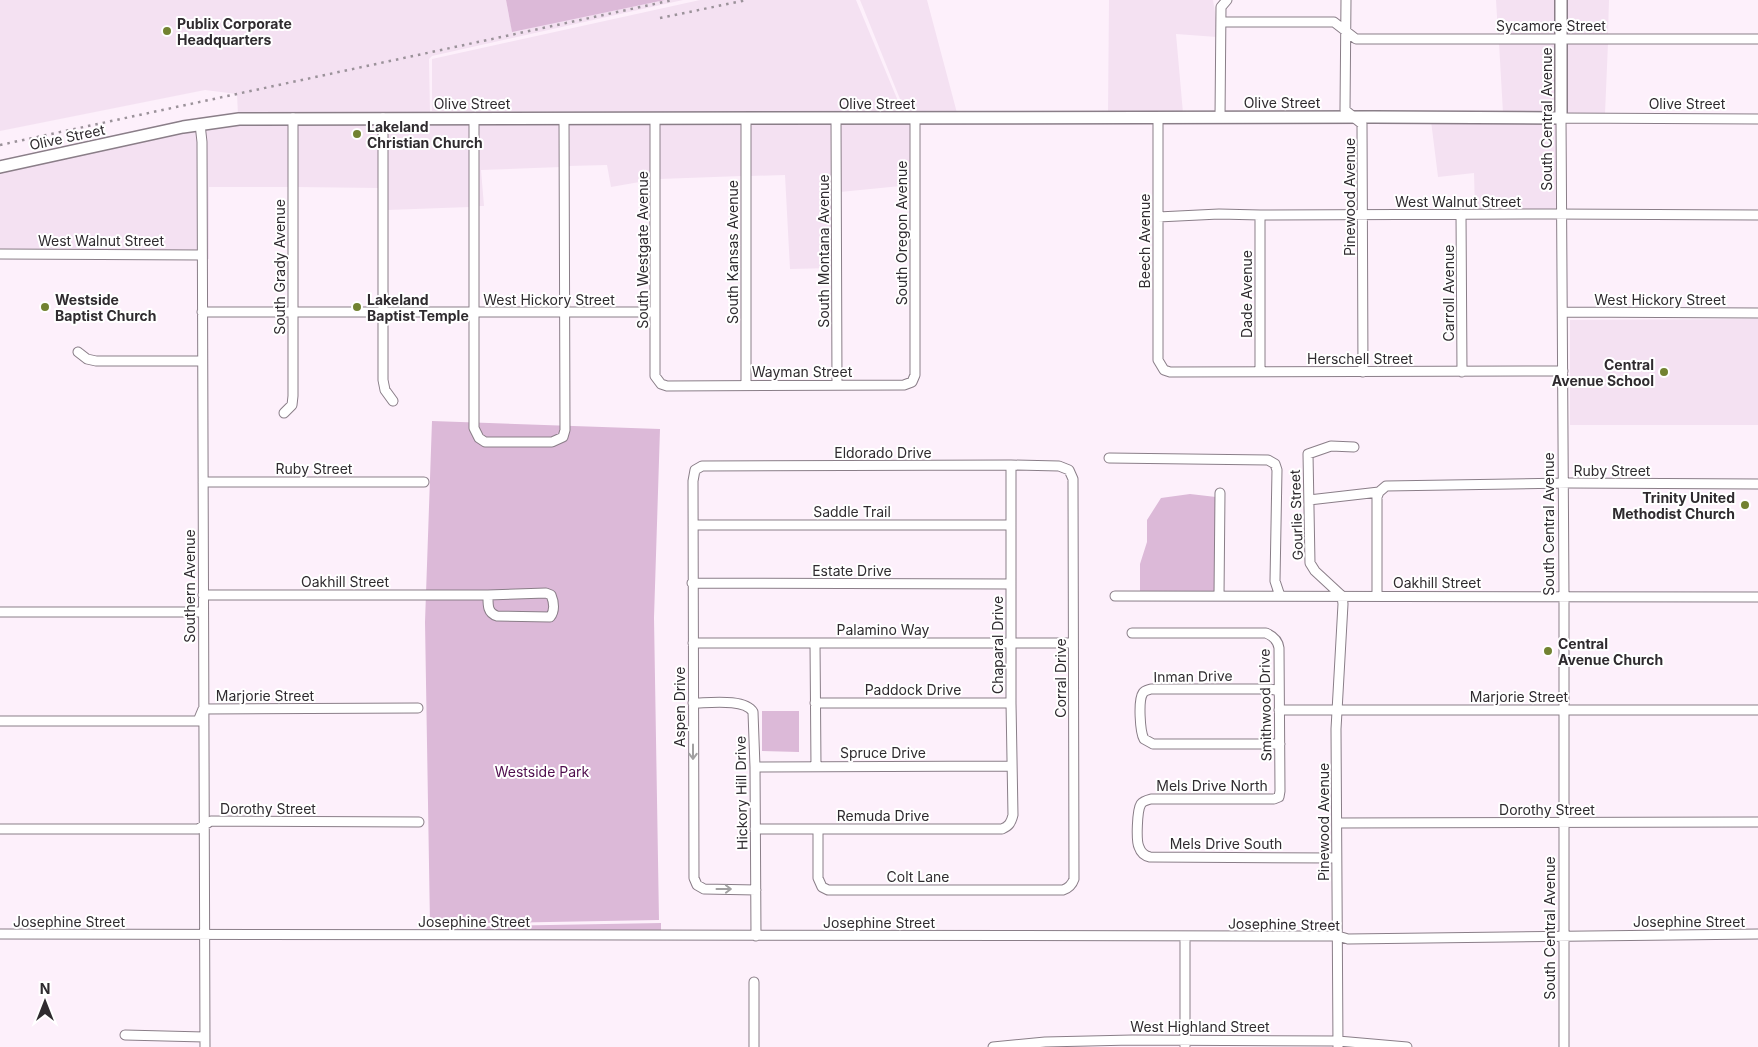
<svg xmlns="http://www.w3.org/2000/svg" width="1758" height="1047" font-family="Inter,sans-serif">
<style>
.built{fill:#f4e1f2}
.green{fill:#dcb9d8}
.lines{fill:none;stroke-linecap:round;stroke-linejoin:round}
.minor-casing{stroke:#8a7e88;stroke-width:11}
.major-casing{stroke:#8a7e88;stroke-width:14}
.minor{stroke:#fff;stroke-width:9}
.major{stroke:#fff;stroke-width:11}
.rail{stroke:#9b929a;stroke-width:2.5;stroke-dasharray:2.5 5;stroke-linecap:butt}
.oneway{stroke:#a1a0a1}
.poi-dot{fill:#728231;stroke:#fff;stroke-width:2}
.labels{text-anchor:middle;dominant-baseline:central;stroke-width:4;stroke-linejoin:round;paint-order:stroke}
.poi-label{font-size:14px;font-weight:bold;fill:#2f2b2f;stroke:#fff;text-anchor:start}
.street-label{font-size:14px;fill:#2f2b2f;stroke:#fff}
.park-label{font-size:14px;fill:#4f0d4d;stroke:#fff}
</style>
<rect width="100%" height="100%" fill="#fdf0fb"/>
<!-- built -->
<path class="built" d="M0,0H506L512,31L665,0H683L432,56L429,59L430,114L238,115L237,94L205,90L0,131Z
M700,0H856L903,113L432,111V59Z
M860,0H927L957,113L906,114Z
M1109,0H1213L1217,25V37L1176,34L1183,113H1108Z
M1496,0H1557V34H1498Z
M1565,0H1609L1608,34H1565Z
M1499,43H1557V113H1503Z
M1565,43H1608L1605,114H1565Z
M1431,121L1557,122L1558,210H1475L1474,173L1438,177Z
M561,122V167L481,170L484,206H478V123Z
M568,122H652L651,180L611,187L607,165L568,166Z
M659,122L742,123V176L659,179Z
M832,122L833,268L790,269L785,175L750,176V123Z
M840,122L911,123V185L840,192Z
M289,123V187H209V259H206L204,129L228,124Z
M297,123H379V188L296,187Z
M387,123H470V207L387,210Z
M197,131L198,250H0V173Z
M1758,319V425H1570V320Z"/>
<!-- green -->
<path class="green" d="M506,0H665L512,32Z
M432,421L660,429L654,618L659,920L430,924L425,622Z
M1190,494L1216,497L1215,592H1140V564L1147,542V520L1161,498Z
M762,711H799V752L762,751Z
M661,923V931H447V927Z"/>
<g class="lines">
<defs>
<path id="minor" d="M1346,0L1345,110L1362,124L1363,372
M1221,22H1334L1356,39H1758
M1158,117V360L1164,370L1170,372L1563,371
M1220,117L1221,7L1227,0
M383,118V380L385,390L393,401
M474,118V428L479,438L485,442H552L563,437L565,430L564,118
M655,118V376L661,384L667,386L904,385L912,382L915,375V118
M746,118V385
M836,118L837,385
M200,124L202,142L205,1047
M1461,214L1462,372
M1260,215V372
M1158,217L1219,214L1260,215L1551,214L1758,215
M0,254L202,255
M202,312H655
M1563,312L1758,313
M78,352L87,359L96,361H202
M284,413L292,405L293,396V118
M1109,458L1268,460L1275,464L1277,470L1275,581L1280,596
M203,482H424
M1309,500L1379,492
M693,525H1011
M692,583L1011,584
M203,595H488L546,593L551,595C554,602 555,611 550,617L497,616C487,613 488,604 488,595
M1115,596L1758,597
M1219,596L1220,493
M1377,596V497L1379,492L1386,486L1569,483L1758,484
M0,612H203
M1132,633H1266C1273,636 1278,640 1279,648L1280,791L1279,797L1274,799H1151C1147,800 1143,801 1141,804C1137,810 1136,841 1139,847C1141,853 1145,856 1150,857L1336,858
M693,643H1073
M815,643L816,766
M1279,691L1270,689H1151C1148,690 1145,690 1143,693C1138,700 1140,732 1144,739L1153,744H1280
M693,703C708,703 745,698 753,712L755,767L756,936
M815,703H1011
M1279,710H1758
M0,721H198L203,709L418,708
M755,767L1012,766
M1337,823L1758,822
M0,829H198L211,821L419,822
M755,829H1002C1009,826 1011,823 1013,815L1011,703V465
M756,890L704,889L697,885L694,878L693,481L695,470L702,466L1011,465L1059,466L1069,470L1073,479L1074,879C1072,885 1069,888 1063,890H828L822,887L818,878V829
M0,934L1338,936L1348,939L1758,934
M1185,936V1046
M125,1035L204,1037
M754,1047V982
M993,1047L1045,1042L1132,1040L1338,1041L1407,1047
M1338,1047L1336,729L1343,604L1342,596L1315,571L1310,563L1308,454L1331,446L1354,447
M1564,1047V596L1561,118L1758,119"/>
<path id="major" d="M0,167L183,127L239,119L1374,117L1561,118V0"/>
</defs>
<!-- minor casing -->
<use href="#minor" class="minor-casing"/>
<!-- major casing -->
<use href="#major" class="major-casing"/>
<!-- minor -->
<use href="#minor" class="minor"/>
<!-- major -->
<use href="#major" class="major"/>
<!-- rail -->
<path class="rail" d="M660,18L747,0
M0,145L673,0"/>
</g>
<!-- one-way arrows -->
<defs><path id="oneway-shaft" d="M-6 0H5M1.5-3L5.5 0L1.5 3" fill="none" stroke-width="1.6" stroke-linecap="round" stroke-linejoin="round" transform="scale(1.25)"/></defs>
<g class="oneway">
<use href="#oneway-shaft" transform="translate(693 752) rotate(90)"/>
<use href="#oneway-shaft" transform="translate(724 889)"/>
</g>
<!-- markers -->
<g class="poi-dot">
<circle cx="167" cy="31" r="5"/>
<circle cx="357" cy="134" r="5"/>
<circle cx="45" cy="307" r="5"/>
<circle cx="357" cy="307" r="5"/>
<circle cx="1664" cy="372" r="5"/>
<circle cx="1745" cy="505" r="5"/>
<circle cx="1548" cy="651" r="5"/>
</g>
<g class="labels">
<!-- poi labels -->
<g class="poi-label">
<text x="177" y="23">Publix Corporate<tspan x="177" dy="16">Headquarters</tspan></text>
<text x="367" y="126">Lakeland<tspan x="367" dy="16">Christian Church</tspan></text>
<text x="55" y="299">Westside<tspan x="55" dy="16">Baptist Church</tspan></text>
<text x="367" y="299">Lakeland<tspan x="367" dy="16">Baptist Temple</tspan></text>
<text x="1654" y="364" text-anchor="end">Central<tspan x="1654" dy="16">Avenue School</tspan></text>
<text x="1735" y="497" text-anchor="end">Trinity United<tspan x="1735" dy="16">Methodist Church</tspan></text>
<text x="1558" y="643">Central<tspan x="1558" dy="16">Avenue Church</tspan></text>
</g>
<!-- street labels -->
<g class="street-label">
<text x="1551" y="25">Sycamore Street</text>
<text x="1282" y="102">Olive Street</text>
<text x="472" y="103">Olive Street</text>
<text x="877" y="103">Olive Street</text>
<text x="1687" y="103">Olive Street</text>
<text transform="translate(1546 119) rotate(-90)">South Central Avenue</text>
<text transform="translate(67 137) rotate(-12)">Olive Street</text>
<text transform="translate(1349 197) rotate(-90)">Pinewood Avenue</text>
<text x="1458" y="201">West Walnut Street</text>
<text transform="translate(901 233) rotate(-90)">South Oregon Avenue</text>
<text x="101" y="240">West Walnut Street</text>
<text transform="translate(1144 241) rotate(-90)">Beech Avenue</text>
<text transform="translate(642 250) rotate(-90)">South Westgate Avenue</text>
<text transform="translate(823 251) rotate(-90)">South Montana Avenue</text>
<text transform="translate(732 252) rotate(-90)">South Kansas Avenue</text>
<text transform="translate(279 267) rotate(-90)">South Grady Avenue</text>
<text transform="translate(1448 293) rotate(-90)">Carroll Avenue</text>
<text transform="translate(1246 294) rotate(-90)">Dade Avenue</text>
<text x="549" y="299">West Hickory Street</text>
<text x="1660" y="299">West Hickory Street</text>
<text x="1360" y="358">Herschell Street</text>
<text x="802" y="371">Wayman Street</text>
<text x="883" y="452">Eldorado Drive</text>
<text x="314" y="468">Ruby Street</text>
<text x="1612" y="470">Ruby Street</text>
<text x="852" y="511">Saddle Trail</text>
<text transform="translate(1296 515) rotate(-92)">Gourlie Street</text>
<text transform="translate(1548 524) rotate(-90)">South Central Avenue</text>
<text x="852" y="570">Estate Drive</text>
<text x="345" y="581">Oakhill Street</text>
<text x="1437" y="582">Oakhill Street</text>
<text transform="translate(189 586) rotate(-90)">Southern Avenue</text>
<text x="883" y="629">Palamino Way</text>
<text transform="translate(997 645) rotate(-90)">Chaparal Drive</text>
<text transform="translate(1193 676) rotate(-1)">Inman Drive</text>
<text transform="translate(1060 678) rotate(-90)">Corral Drive</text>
<text x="913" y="689">Paddock Drive</text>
<text x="265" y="695">Marjorie Street</text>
<text x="1519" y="696">Marjorie Street</text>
<text transform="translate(1265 705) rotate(-91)">Smithwood Drive</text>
<text transform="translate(679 707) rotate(-90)">Aspen Drive</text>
<text x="883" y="752">Spruce Drive</text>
<text x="1212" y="785">Mels Drive North</text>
<text transform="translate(741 793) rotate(-91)">Hickory Hill Drive</text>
<text x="268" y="808">Dorothy Street</text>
<text x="1547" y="809">Dorothy Street</text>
<text x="883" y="815">Remuda Drive</text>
<text transform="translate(1323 822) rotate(-90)">Pinewood Avenue</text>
<text x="1226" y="843">Mels Drive South</text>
<text x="918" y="876">Colt Lane</text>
<text x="69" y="921">Josephine Street</text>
<text x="474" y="921">Josephine Street</text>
<text x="1689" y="921">Josephine Street</text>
<text x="879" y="922">Josephine Street</text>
<text transform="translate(1284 924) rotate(1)">Josephine Street</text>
<text transform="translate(1549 928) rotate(-90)">South Central Avenue</text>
<text x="1200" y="1026">West Highland Street</text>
</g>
<!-- park labels -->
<g class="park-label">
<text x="542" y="771">Westside Park</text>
</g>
</g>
<!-- north arrow -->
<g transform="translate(45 1002)" stroke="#ffffff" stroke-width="4" paint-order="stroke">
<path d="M0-4L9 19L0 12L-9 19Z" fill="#2f2b2f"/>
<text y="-8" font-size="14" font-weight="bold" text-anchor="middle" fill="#2f2b2f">N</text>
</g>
</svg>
